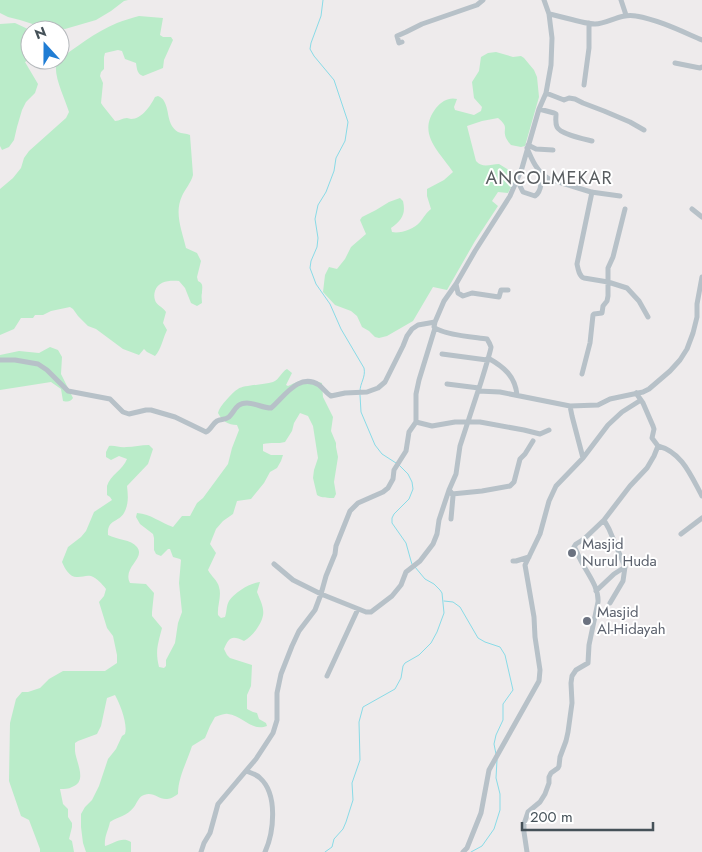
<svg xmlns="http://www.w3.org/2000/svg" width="702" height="852" font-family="Jost,sans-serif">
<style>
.green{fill:#baecc9}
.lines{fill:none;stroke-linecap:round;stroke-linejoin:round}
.stream{stroke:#89dbe7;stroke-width:1}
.minor{stroke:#b7c1c8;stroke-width:5}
.worship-dot{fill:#6b7280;stroke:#fff;stroke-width:2}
.labels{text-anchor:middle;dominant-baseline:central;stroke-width:4;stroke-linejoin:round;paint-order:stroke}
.worship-label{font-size:15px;fill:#5b616d;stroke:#fff;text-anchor:start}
.quarter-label{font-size:18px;letter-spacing:1px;fill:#595d60;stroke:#fff}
</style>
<rect width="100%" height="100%" fill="#eeebec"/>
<!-- green -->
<path class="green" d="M0,0H128L124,1L111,11L96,20L65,29L42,27L20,20L8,17L0,13Z
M139,16L163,18L160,35L163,37H171L173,40L164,60L163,68L143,76C137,74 137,69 136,63L125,59L122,51L118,50L105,53L104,57V69L101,72L100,76L103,83L101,103L103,106L115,121C120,121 122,118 127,118C128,118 130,119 131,119C142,119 151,105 155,97L158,96C161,97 163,99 164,101C170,111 166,124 178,132C182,134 186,133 190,135L193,175C191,183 185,189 182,196C174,213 182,231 186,248L197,253L201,261L197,277L198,281C204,284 202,287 202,293C201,296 202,300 202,303L197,306L191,303L185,288L179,281C170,280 158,281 155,291C154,294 154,297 155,300C156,305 163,307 166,312L163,323L167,330C163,338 161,350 155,356L147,352L144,349L139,355L123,349L96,329L88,326L78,316L73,309L70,307L51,311L43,315H35L33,318H21L14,329L0,335V189L13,178L21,168L24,158L29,151L66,118L69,112C65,98 52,74 57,61C75,48 95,32 117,23C124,20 132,18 139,16Z
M15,23L30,30V59L25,62L38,84L35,93L26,102L22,110L17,127L14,140L9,147L2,150L0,146V24Z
M496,52L513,57L521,56L524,58L534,70L537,77L539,97L525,146L521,147L511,145C509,143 507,140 506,138C502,128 510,128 498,118L482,121L467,126L476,161C483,169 491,164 499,164L517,175L508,193L498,192L492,201L498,206L475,241L447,290L433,287L413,321L387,336L379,338L375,337L369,331L362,327L357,316L351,311L335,305L323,292L325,275L329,267L337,269L345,259L351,247L366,234L360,220L362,217L376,210L389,202L400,198L403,201C406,214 402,220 391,228L392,232C400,234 414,229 420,222C424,217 426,213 431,209L427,196V189L444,180L453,172C440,152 416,134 436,108C442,101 449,97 457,99L454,107L455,110L474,115L481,111L482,107L474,98L472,82L479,71L481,57L488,53Z
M50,347L58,350L62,357L61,374L73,398C70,402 68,402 63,401L61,389L51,382L0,390V355L19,351L39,353Z
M287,369L292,373L286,385L288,386C301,379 308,378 322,383L323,397L333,417L331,431L336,443V447L338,457L334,482L336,494L334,498C329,498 321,498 317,495L313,478L314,470L318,458L313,426L308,416L300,413L294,423L292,431L285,442C278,444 271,442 263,444V451L271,455H283L281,461L277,468L270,472L264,483L251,499L237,501L233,514L223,521L216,529L210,544L216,553L208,570C211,576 218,581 219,587C222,596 217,606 218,615L221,618L225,617C227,612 226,606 229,601C235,592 250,583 260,582L257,592C264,609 267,614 256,630C252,635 249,638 244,641C232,635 229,637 224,649L227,655L230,658L252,665L251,686L247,695V709L253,712L257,713L259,719L266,723L267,726C252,732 243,716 228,714C224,713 219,716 215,717L210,726L205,738L192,746C187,762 178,777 178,794C161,807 157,790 144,795C139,796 137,803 134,807C126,817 119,816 110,822C108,831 104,837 105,846C114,844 121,836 131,842V852H86L83,843L81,827V814L85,807L92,800L99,786L108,759L116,749L122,736L125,734C128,724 120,704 115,695L107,698L101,726L97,734L78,741L75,743C75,746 75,748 75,751C76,762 88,782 72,787C69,789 64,789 60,789L63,804L68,809V817L72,823V827L69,839L72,841L74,852H40V849L29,820L21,816L9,781L10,723L16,699L22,692H28L40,688L49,679L63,671H105L117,663V655L113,636L107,628L99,602L104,596L106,589C102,584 97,578 91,576C86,575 83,577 78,577C70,578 65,569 62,562L68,547L81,537L86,531L94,512L112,500L110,497L107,495C107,492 107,489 107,486C110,475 123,470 127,459L119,456L111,460L106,457V452L109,446C115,445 120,448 126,447C134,447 141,445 149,445L153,449L148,464L127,486C128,495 129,504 124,513C118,523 107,519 108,535C117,540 131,539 137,547C146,559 122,567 130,583L146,584L154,593L152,612V616L162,628C158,644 155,651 159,667L164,668L166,666V660L175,643L178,623L182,612L179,583L181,560L180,559L173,557L170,549H168L161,556L156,554L154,550V538L153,534L140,524L136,517L137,513C151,514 161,523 173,527L182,516H190L197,503L203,498L228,464L232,448L239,430L237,425C228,425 222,421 218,413C220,406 224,403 229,397C232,394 234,391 238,389C244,385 263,385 273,382C280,379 281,372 287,369Z"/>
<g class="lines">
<!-- stream -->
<path class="stream" d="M323,0L321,16L311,43L310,49L314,56L334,80L348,122L345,141L336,158L334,171L326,192L318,205L315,219L318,238L317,247L311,261L310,268L316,284L330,304L341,329L364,368C366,377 360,383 360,391
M360,395L361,412L375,445L382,454L396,463
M399,465L408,474L412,482L413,489L409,499L394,514L392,518V523L406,543L411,561L412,564
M444,601L453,602L460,607L478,638L485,642L500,647L505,655L513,690L503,704V720L496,735L494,744L496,754
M325,852L332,847L334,839L343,829L346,822L353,800L352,783L360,760L359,722L363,707L395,689L401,678L403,666L405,663L419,655L431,643L437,632L444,613L442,593L440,590L434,584L425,579L415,567
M471,852L482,846L494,829L500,810V794L496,778L497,760"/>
<!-- minor -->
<path class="minor" d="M544,0L549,14L552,38L551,65L546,93L539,109L522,168L510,196L475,251L456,284L444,301L435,322L434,327C443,335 474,337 487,339C489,342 490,344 491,347C491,350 480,386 478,391L500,392L570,406L598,405L610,399L643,392L649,389L670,371L680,360L687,349L693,333L697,317V304L702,277
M621,0L626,15
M549,14C561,16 584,24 595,24C609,23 621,13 636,16C659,20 681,31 702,40
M402,42L399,43L397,36L406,32L422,24L477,5L483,0
M675,63L700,68L702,67
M584,85L589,48V23
M546,93L564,100L569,98L575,99L583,103L604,111L630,122L644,130
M539,109L554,113L556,114C556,118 555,123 557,127C560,134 584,139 592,141
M528,145L536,149L553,150
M527,148C532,160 537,172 549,179L591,192L620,196
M517,180L523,192L535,196C542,191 542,180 539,172
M592,192L577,264C578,269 579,276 584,278L608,282L627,288L639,301L648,317
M692,209L702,217
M456,284L458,293L463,296L472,293L499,297L501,290H508
M435,328L419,380L416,394V422L432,426L455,422H480L524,430L540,434L549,430
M442,354L487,360
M488,358C504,367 515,376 517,395
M0,360H15L38,364L47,370L68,391L110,399L123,412L129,414L146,410H151L175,417L206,432C211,430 212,424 217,421C221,419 225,420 229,417C235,411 236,403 247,403C255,403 263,408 271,408C284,397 299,372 319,385C323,388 326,393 331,396L345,393L367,392L378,388L385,382L403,346L407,336L412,329L418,325L435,322
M582,374L590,343L593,315L594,314L602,313L603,306L607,301L608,296V268L613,257L625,209
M447,384L479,388
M570,406L572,416L583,458
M658,446C682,452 691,476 702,496
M451,492L453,496L451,519
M452,494L482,491L510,486L514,482L520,459L525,454L533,441
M604,520L609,529L625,567L623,581L610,603
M681,534L702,518
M513,561H516L529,557
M274,564L293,580L321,594L326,576L335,554L336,546L350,511L358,503L383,492L388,488L393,479L394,470L406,451L409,432L416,422
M596,591L614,574L625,567
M327,676L358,609
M246,771C251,773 256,774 260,778C278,794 274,832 265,852
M201,852L204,843L210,833L218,804L256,759L273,733L277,720V693L281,674L292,646L299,631L315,610L321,594L366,612H371L392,596L401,585L406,572L420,561L433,544L437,534L439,520L449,490L456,474L460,446L478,391
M463,852L467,848L481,813L489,770L539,681L540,670L535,637L534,617L525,565L540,534L549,501L556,486L583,458L608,425L622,412L641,400
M527,852L524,832V824L528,812L540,802L545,794L549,783V777L551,773L558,768L559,766L560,757L566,741L568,732L572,703L571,683L572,676L576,670L588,663L589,645L598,602C599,586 586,572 579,557C577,553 577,550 574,547L576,544L584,539L604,520L630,486L647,468L654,456L658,446L652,438L654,429L653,426L643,403L636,393"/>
</g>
<!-- markers -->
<g class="worship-dot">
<circle cx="572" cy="553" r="5"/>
<circle cx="587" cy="621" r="5"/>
</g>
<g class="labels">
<!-- worship labels -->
<g class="worship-label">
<text x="582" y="544">Masjid<tspan x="582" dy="17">Nurul Huda</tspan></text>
<text x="597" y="612">Masjid<tspan x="597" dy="17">Al-Hidayah</tspan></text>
</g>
<!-- quarter labels -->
<g class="quarter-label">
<text x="549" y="178">ANCOLMEKAR</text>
</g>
</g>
<!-- north arrow -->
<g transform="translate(45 45) rotate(339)"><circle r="24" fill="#ffffff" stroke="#b5b9bc"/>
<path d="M0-4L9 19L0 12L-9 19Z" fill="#207dd4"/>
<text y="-8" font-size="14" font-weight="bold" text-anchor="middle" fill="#455158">N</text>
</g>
<!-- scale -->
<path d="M522 822v8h131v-8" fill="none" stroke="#455158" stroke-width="2.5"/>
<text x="530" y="822" font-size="15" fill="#455158" stroke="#ffffff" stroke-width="4" paint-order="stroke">200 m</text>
</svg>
